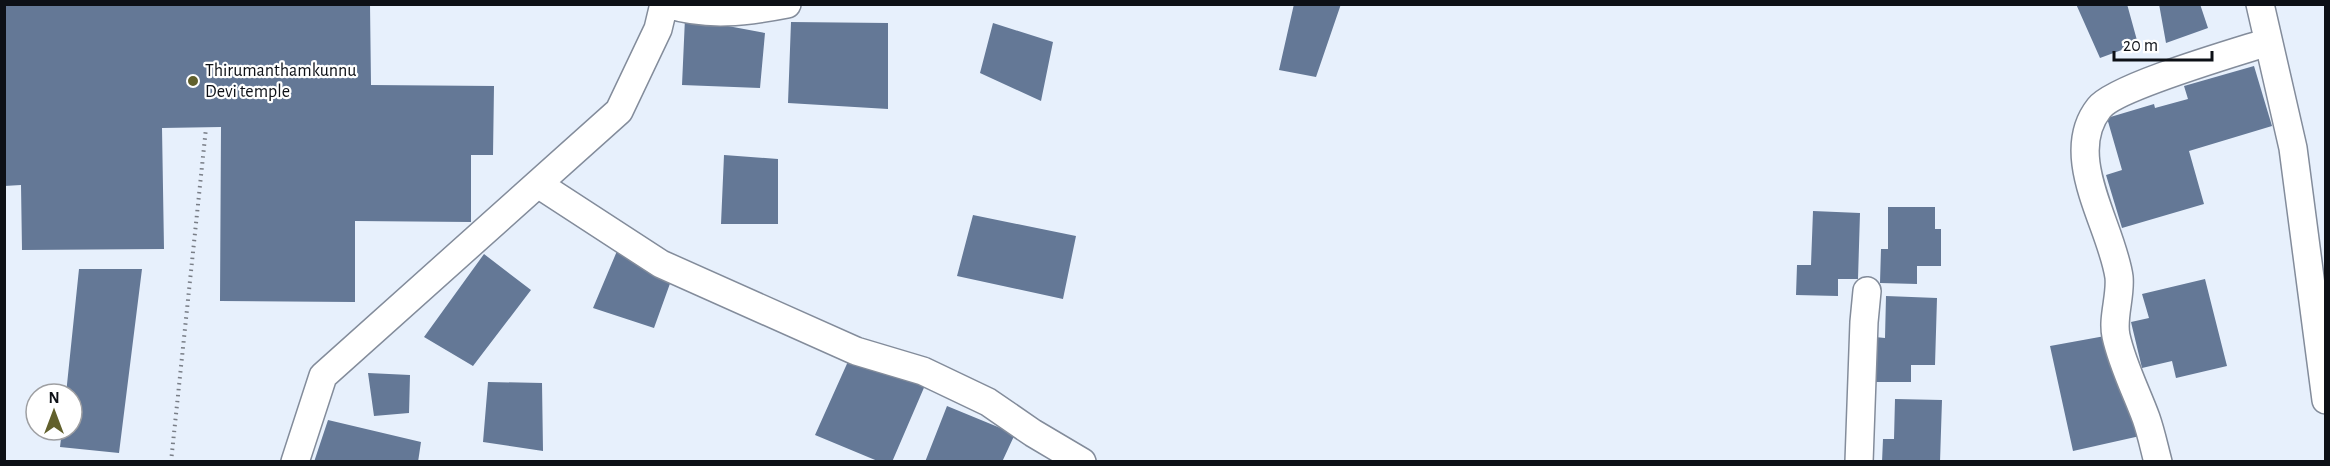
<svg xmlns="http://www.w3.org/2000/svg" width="2330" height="466" font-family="'Alegreya Sans',sans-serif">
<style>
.building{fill:#647896}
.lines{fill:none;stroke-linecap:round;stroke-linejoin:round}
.street-casing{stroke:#838c9b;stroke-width:30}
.path{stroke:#797e87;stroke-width:4;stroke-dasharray:1.5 4.5;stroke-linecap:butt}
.street{stroke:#fff;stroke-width:27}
.poi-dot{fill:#61602c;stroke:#fff;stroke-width:2}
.labels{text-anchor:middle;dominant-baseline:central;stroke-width:4.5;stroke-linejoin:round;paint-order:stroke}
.poi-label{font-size:18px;fill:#0d1016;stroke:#fff;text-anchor:start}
</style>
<rect width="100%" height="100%" fill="#e7f0fc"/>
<!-- building -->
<path class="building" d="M4,4H370L371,85L494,86L493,155H471V222L355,221V302L220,301L221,127L162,128L164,249L22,250L21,185L4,186Z
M1294,4H1341L1316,77L1279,70Z
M2076,4H2127L2138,44L2100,58Z
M2159,4H2200L2208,28L2166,43Z
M685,18L765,33L760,88L682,85Z
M791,22L888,23V109L788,103Z
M993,23L1053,42L1041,101L980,73Z
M2254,66L2272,126L2189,151L2204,204L2122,228L2106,175L2122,170L2107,118L2154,104L2155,108L2188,99L2184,86Z
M724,155L778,159V224H721Z
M1888,207H1935V229H1941V266H1917V284L1880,283L1881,249H1888Z
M1813,211L1860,213L1858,279H1838V296L1796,295L1797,265H1811Z
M973,215L1076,236L1063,299L957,276Z
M617,251L672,278L654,328L593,308Z
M484,254L531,290L473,366L424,337Z
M79,269H142L119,453L60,447L62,430H72V394H66Z
M2205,279L2227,366L2176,378L2172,361L2142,368L2131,322L2149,318L2142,294Z
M1886,296L1937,298L1935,365H1911V382H1874L1875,337L1885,338Z
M2105,336L2140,436L2073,451L2050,346Z
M850,357L926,383L892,462H880L815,435Z
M368,373L410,375L409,413L374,416Z
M488,382L542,383L543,451L483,442Z
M1895,399L1942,400L1940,462H1882L1883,439H1894Z
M947,406L1015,434L1002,462H925Z
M328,420L421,442L418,462H314Z"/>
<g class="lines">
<defs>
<path id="street" d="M667,4C708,17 746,12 787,4
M2260,4L2293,148L2326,400
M538,184L661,264L856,351L923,371L988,402L1033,433L1082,462
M295,462L323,376L619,111L658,29L664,4
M1859,462L1864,322L1867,291
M2158,462C2154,447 2151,432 2146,418C2136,391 2122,364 2116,336C2112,318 2121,296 2119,277C2112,226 2061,156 2099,108C2115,87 2237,52 2268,42"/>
</defs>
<!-- street casing -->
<use href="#street" class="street-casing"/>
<!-- path -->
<path class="path" d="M171,462L206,128"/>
<!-- street -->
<use href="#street" class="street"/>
</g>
<!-- markers -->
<circle class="poi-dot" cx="193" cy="81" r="6"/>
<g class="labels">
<!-- poi labels -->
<g class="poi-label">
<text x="205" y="71">Thirumanthamkunnu<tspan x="205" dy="21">Devi temple</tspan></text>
</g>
</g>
<!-- border -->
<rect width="2330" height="466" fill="none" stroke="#0d1016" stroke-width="12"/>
<!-- north arrow -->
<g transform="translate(54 412)"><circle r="28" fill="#ffffff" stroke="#9e9fa2" stroke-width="1.5"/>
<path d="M0-4.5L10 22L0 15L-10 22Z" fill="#61602c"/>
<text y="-9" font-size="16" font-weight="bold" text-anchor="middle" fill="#0d1016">N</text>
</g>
<!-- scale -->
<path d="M2114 51v9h98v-9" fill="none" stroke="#0d1016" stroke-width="3"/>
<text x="2123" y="51" font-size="18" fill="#0d1016" stroke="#ffffff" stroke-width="4.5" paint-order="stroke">20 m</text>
</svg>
